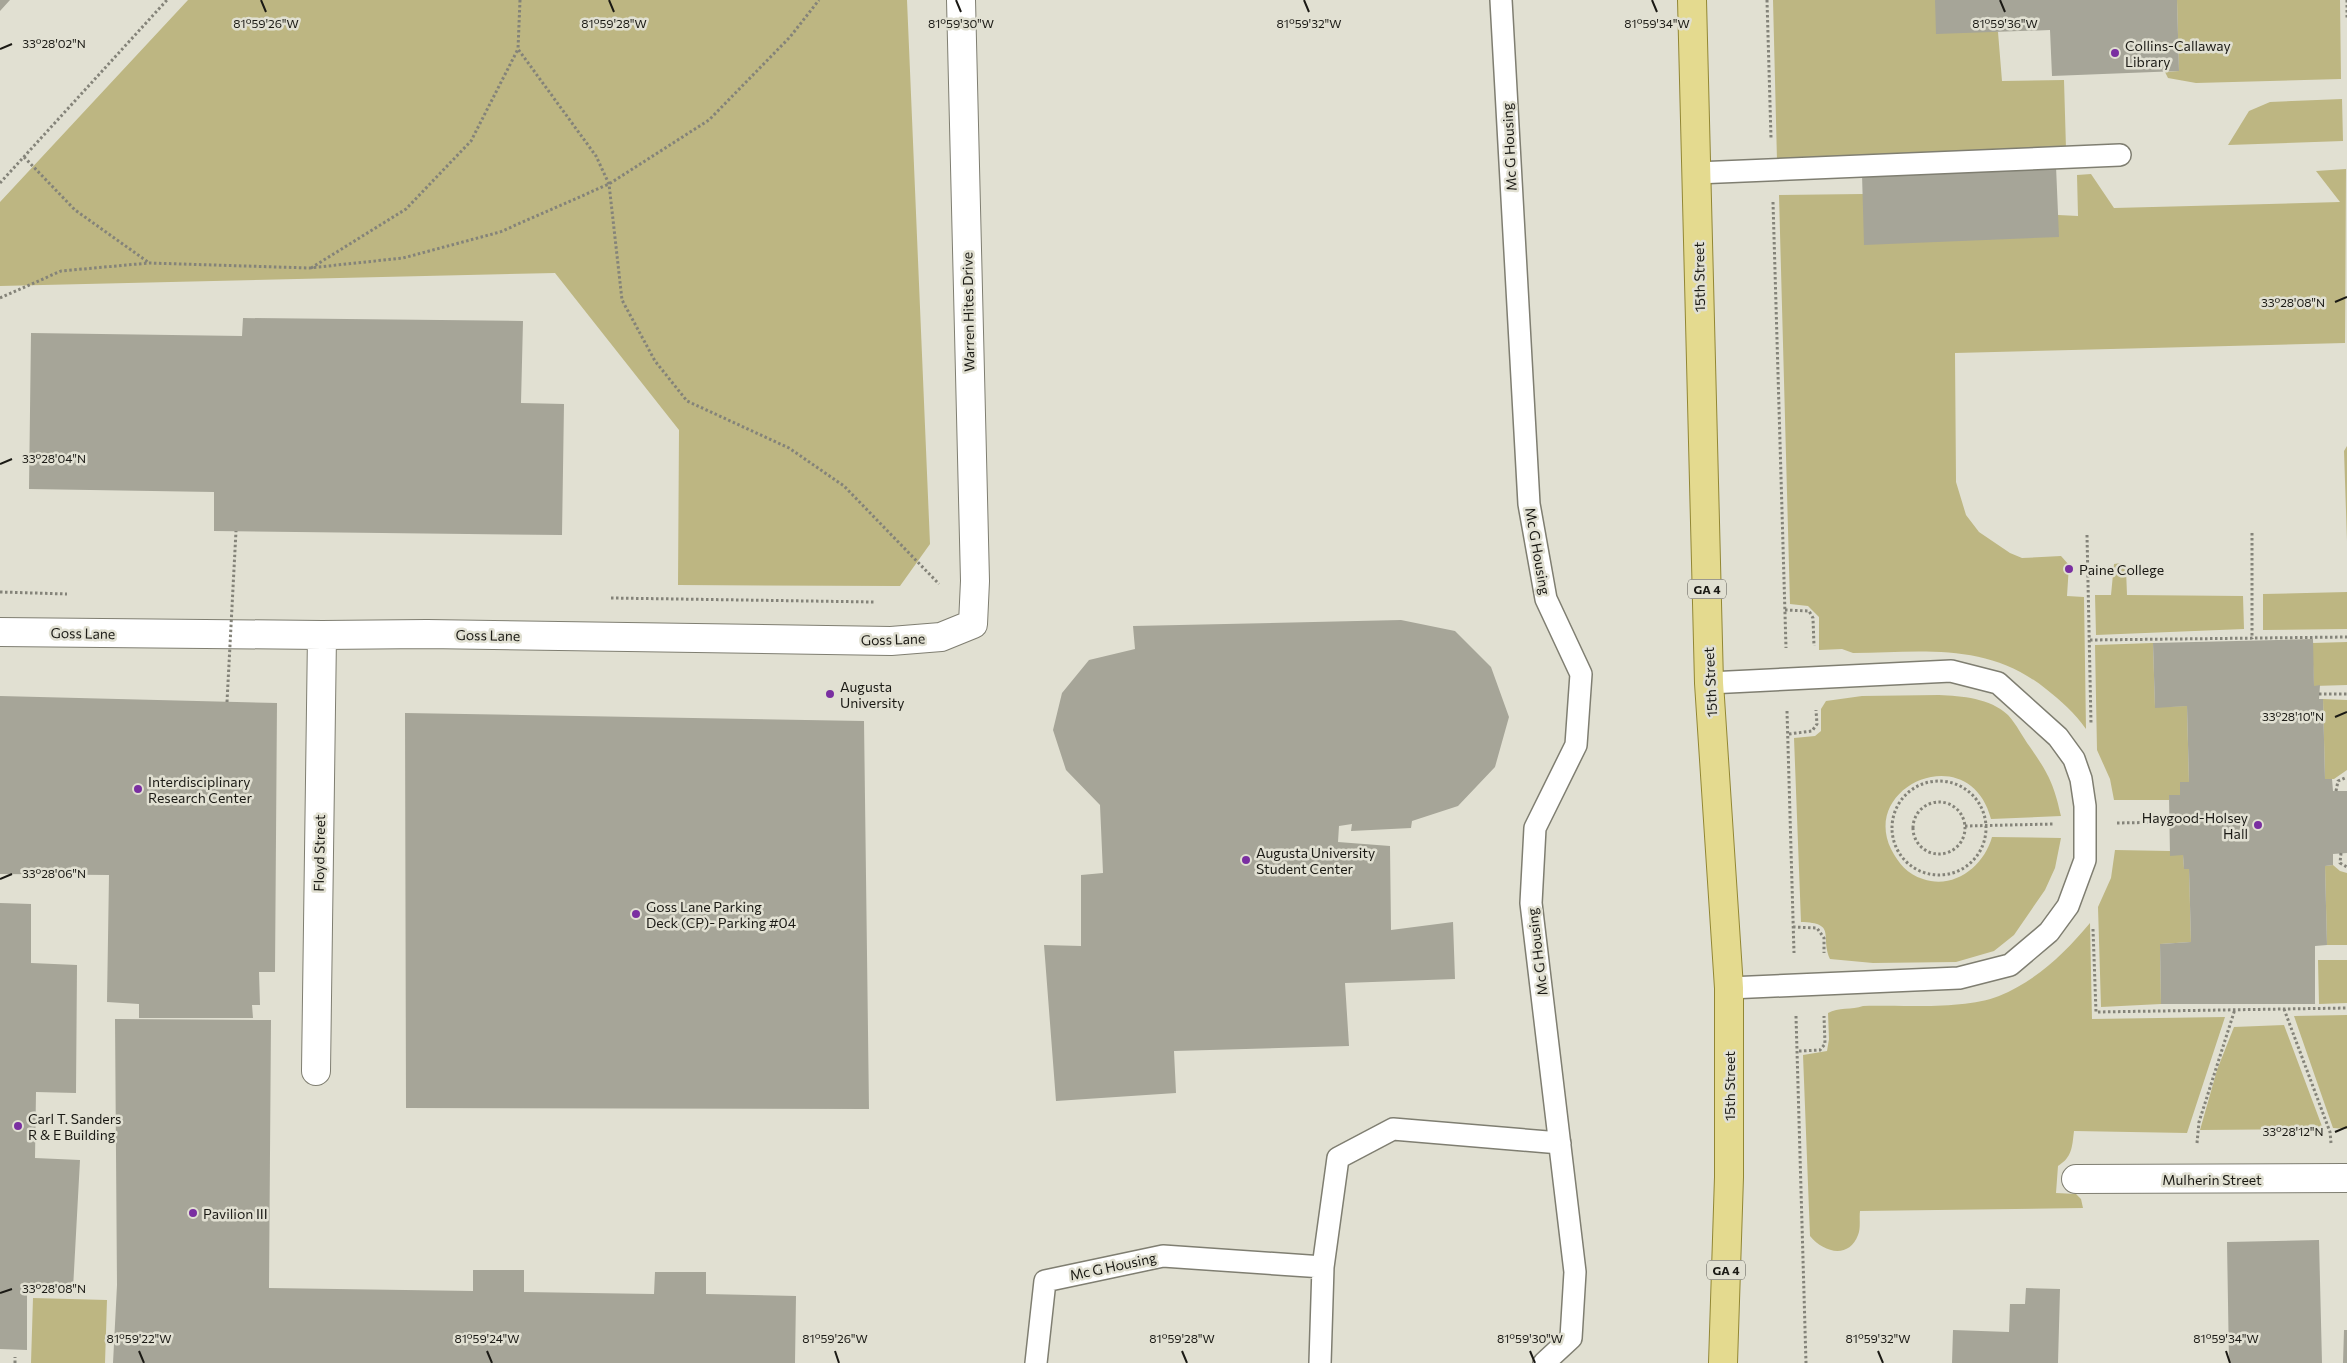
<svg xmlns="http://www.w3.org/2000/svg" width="2347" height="1363" font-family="Commissioner,sans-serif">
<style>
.green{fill:#bdb682}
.building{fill:#a6a598}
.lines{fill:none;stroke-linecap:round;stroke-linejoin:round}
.lane-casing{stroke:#7f7e71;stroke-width:24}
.street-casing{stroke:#7f7e71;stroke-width:30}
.primary-casing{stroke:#928734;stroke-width:30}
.path{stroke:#848379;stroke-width:3;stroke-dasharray:2.5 2.5;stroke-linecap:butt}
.lane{stroke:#fff;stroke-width:21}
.street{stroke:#fff;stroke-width:28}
.primary{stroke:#e4da8f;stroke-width:28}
.path-bridge{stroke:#848379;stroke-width:3;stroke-dasharray:2.5 2.5;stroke-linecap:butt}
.ticks{fill:none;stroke:#1b1a15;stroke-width:2}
.poi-dot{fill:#7a2fa1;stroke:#e1e0d2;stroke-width:2}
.labels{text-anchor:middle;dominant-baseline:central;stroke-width:5;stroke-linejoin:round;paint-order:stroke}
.shield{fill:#e1e0d2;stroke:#56554e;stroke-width:1}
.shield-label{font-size:12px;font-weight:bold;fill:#1b1a15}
.poi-label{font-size:14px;fill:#1b1a15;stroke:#e1e0d2;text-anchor:start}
.street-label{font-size:14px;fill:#1b1a15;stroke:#e1e0d2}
.ticks-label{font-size:12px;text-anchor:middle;fill:#1b1a15;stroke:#e1e0d2;stroke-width:5;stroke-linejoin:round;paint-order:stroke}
</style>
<rect width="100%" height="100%" fill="#e1e0d2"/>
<!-- green -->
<path class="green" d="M188,0H907L930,544L900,586L678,585L679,430L555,273L0,286V202Z
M1773,0H1935L1998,32L2002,81L2064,80L2066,149L1777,161Z
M2177,0H2340L2341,79L2196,83L2168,78L2165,72L2179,71Z
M2342,99L2343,141L2228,145L2249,111L2270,102Z
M2346,169L2345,343L1955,353L1956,482L1966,515L1979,532L2010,553L2022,558L2061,556L2069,565L2067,596L2084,597L2086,729C2075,713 2061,701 2046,689C1988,642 1923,652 1853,653L1842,649L1819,650V617L1808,606L1790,604L1779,195L1863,194L2058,215L2078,216L2077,175L2091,174L2114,208L2340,202L2316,171Z
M2347,446V541L2344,451Z
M2121,563L2126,569L2127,595L2243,596L2244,629L2096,635L2095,595H2111L2114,564Z
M2347,592V629L2263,630V594Z
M2347,642V685L2314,686L2312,643Z
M2153,643L2155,707L2187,706L2189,782H2180V795H2169V800H2114L2110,779L2097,750L2095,645Z
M1939,695C1962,696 1990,698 2008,715C2017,725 2022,736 2030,747C2048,773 2054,784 2061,816L1991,819C1970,738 1860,785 1891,849C1899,864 1907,874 1923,879C1954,890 1984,866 1992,837L2061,838L2055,868L2045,890L2014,935L1994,951L1956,962L1873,963L1830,959C1820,936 1837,923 1801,922L1794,738L1815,736L1821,731V709L1826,701L1862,696Z
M2323,699L2347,700V770L2334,779H2325Z
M2115,850L2170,851L2171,855H2183L2184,868L2189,869L2191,942L2160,944L2161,1004L2101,1007L2098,907L2111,878Z
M2333,865L2340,871L2347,873V945H2327L2325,866Z
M2090,923L2092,1019L2225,1017L2187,1133L2074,1131C2072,1148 2072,1157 2058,1166L2056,1193L2076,1194L2081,1199L2083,1208L1860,1211C1859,1218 1861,1228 1858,1235C1849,1259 1824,1253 1810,1236L1803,1055L1827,1051L1829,1039L1828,1013C1838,1007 1852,1010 1863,1006C1902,1005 1964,1010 1999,996C2036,981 2065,953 2090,923Z
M2318,960H2347V1003L2319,1004Z
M2347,1015V1129L2333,1128L2294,1016Z
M2284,1025L2323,1129L2200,1130L2217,1070L2234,1027Z
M33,1298L107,1300L105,1363H31Z"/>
<!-- building -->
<path class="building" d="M0,0H10L0,11Z
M1935,0H2177L2179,71L2052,76L2050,30L1936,34Z
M2056,166L2059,237L1864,245L1862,174Z
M243,318L523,321L521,403L564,404L562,535L214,531V492L29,489L31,333L242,336Z
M1401,620L1455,631L1491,667L1509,717L1495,767L1458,806L1412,821L1411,828L1351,831L1352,824L1339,826L1338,842L1390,846L1391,930L1453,922L1455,979L1345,983L1349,1046L1174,1051L1176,1093L1056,1101L1044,945L1081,946V875L1103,873L1100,805L1066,770L1053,730L1062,693L1089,660L1135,649L1133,626Z
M2313,639L2314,686L2320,685L2319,699H2323L2325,779H2332L2333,791H2347V853L2333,854V865L2325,866L2327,945L2315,946V1004H2161L2160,944L2191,942L2189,869H2184L2183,855L2170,856L2169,795H2180V782H2189L2187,706L2155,708L2153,643Z
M0,696L277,703L275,972H259L260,1005H252L253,1018H139V1004L107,1002L109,875L0,874Z
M405,713L864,721L869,1109L406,1108Z
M0,903L31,904V963L77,965L76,1093L36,1092L35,1158L80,1160L73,1289L27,1288V1350L0,1349Z
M115,1019L271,1020L269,1288L473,1291V1270H524V1292L654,1294L655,1272H706V1294L796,1296L795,1363H113L117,1285Z
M2319,1240L2322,1363H2229L2227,1242Z
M2026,1288L2060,1289L2058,1363H1952L1953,1330L2009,1332L2010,1304H2025Z
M2344,1330H2347V1363H2343Z"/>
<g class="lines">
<defs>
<path id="lane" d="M1501,0L1529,504L1546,599L1581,674L1576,745L1535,828L1531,903L1575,1272L1571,1338L1544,1363
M1696,173L2120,155
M1709,683L1951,671L1998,683L2058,737L2074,759L2081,779L2085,806V860L2068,906L2049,932L2010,965L1959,978L1729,988
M1036,1363L1045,1281L1163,1256L1323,1267
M1320,1363L1323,1267L1338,1158L1393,1129L1560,1143"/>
<path id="street" d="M0,632L322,635L427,634L891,641L941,637L973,624L975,581L961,0
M316,1071L322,635
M2076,1179L2347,1178"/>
<path id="primary" d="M1692,0L1709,683L1729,988V1177L1723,1363"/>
</defs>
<!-- lane casing -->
<use href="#lane" class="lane-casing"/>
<!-- street casing -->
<use href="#street" class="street-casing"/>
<!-- primary casing -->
<use href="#primary" class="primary-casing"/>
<!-- path -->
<path class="path" d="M520,0L518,49L596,156L609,184L622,300L655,361L687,401L789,448L844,486L939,584
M1767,0L1771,138
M2347,0V19
M24,157L75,210L148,262
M0,183L167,0
M1773,202L1786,648
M311,268L406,209L471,141L518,49
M0,298L61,271L149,263L309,268L403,258L500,232L609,184L709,120L790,37L819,0
M2252,533V639
M2087,535L2091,724
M0,592L67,594
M611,598L874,602
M1785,610L1809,611L1813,618L1814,646
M2090,640L2347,637
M2319,694H2347
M1787,711L1794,953
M1789,734L1812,731L1817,724L1816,710
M1892 828a47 47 0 1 1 94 0a47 47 0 1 1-94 0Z
M2336,791L2338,781L2347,777
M1913 828a26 26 0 1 1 52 0a26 26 0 1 1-52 0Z
M2117,823L2171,822
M1965,826L2053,824
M2341,853L2340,863L2347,867
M1793,927L1817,928L1824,938V953
M2093,929L2096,1012L2347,1008
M2284,1009L2330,1132L2331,1143
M1796,1016L1806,1363
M1799,1051L1820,1050L1825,1044L1824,1016
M2197,1143L2199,1122L2235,1009
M15,1363V1357"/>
<!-- lane -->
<use href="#lane" class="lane"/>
<!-- street -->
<use href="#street" class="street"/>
<!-- primary -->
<use href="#primary" class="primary"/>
<!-- path-bridge -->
<path class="path-bridge" d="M227,702L236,531"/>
</g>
<!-- ticks -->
<path class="ticks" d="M261,0L266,12M609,0L614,12M956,0L961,12M1304,0L1309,12M1652,0L1657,12M2000,0L2005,12M0,49L12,44M2335,302L2347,297M0,464L12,459M2335,717L2347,712M0,879L12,874M2335,1132L2347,1127M0,1293L12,1289M139,1351L144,1363M487,1351L492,1363M835,1351L839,1363M1182,1351L1187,1363M1530,1351L1535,1363M1878,1351L1883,1363M2226,1351L2230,1363"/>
<!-- markers -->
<g class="poi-dot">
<circle cx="2115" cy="53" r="5"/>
<circle cx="2069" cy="569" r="5"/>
<circle cx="830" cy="694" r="5"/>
<circle cx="138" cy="789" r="5"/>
<circle cx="2258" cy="825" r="5"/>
<circle cx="1246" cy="860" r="5"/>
<circle cx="636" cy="914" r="5"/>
<circle cx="18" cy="1126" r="5"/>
<circle cx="193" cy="1213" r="5"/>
</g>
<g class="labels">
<!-- shield labels -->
<g class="shield">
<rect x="1688" y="579.5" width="38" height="19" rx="4"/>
<rect x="1707" y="1260.5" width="38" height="19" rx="4"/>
</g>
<g class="shield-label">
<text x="1707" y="589">GA 4</text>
<text x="1726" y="1270">GA 4</text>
</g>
<!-- poi labels -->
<g class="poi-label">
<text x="2125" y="45">Collins-Callaway<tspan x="2125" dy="16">Library</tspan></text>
<text x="2079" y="569">Paine College</text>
<text x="840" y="686">Augusta<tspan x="840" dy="16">University</tspan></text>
<text x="148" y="781">Interdisciplinary<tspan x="148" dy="16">Research Center</tspan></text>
<text x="2248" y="817" text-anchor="end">Haygood-Holsey<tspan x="2248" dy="16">Hall</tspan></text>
<text x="1256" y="852">Augusta University<tspan x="1256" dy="16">Student Center</tspan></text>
<text x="646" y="906">Goss Lane Parking<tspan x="646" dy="16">Deck (CP)- Parking #04</tspan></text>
<text x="28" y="1118">Carl T. Sanders<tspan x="28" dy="16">R &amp; E Building</tspan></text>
<text x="203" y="1213">Pavilion III</text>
</g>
<!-- street labels -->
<g class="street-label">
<text transform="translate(1509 147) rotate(-93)">Mc G Housing</text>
<text transform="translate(1699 277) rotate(-91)">15th Street</text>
<text transform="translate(968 312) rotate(-91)">Warren Hites Drive</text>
<text transform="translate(1538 551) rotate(80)">Mc G Housing</text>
<text transform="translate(83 633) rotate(1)">Goss Lane</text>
<text transform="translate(488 635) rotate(1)">Goss Lane</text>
<text transform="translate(893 639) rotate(-2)">Goss Lane</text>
<text transform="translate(1710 682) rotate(-93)">15th Street</text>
<text transform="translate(319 853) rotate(-89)">Floyd Street</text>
<text transform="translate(1537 952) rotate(-97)">Mc G Housing</text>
<text transform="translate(1729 1086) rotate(-90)">15th Street</text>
<text x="2212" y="1179">Mulherin Street</text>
<text transform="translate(1113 1266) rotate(-12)">Mc G Housing</text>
</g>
</g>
<g class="ticks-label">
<text x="266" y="28">81°59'26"W</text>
<text x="614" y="28">81°59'28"W</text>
<text x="961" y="28">81°59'30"W</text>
<text x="1309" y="28">81°59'32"W</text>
<text x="1657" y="28">81°59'34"W</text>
<text x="2005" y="28">81°59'36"W</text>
<text x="54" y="48">33°28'02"N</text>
<text x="2293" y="307">33°28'08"N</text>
<text x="54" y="463">33°28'04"N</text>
<text x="2293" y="721">33°28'10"N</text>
<text x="54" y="878">33°28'06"N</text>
<text x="2293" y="1136">33°28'12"N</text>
<text x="54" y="1293">33°28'08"N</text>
<text x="139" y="1343">81°59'22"W</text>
<text x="487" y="1343">81°59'24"W</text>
<text x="835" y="1343">81°59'26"W</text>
<text x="1182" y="1343">81°59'28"W</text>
<text x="1530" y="1343">81°59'30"W</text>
<text x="1878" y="1343">81°59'32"W</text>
<text x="2226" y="1343">81°59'34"W</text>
</g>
</svg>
